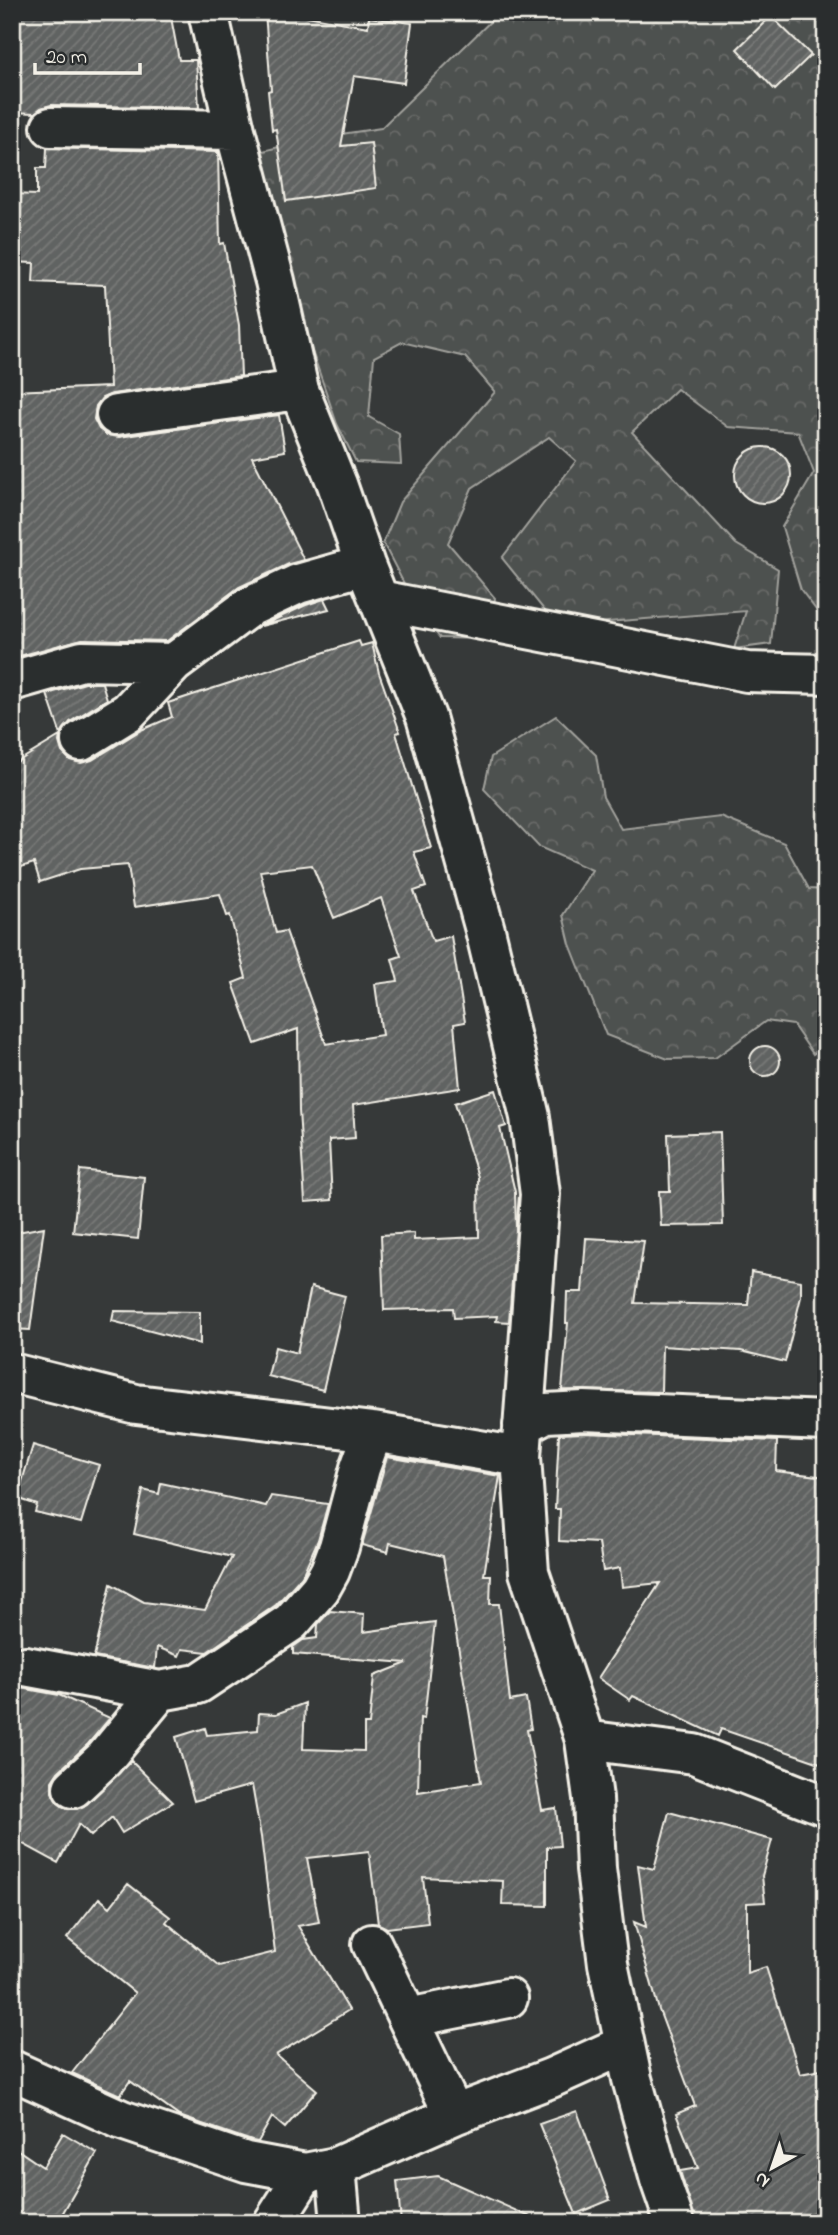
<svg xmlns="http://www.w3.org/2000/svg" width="838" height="2235" font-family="'Indie Flower',sans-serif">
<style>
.forest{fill:url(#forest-crowns);stroke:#a1a19c;stroke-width:2}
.building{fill:url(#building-hatch);stroke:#f4f1e8;stroke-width:2;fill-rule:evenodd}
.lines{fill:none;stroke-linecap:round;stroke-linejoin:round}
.minor-casing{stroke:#f4f1e8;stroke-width:44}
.minor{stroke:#2a2d2e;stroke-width:38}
</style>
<defs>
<pattern id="forest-crowns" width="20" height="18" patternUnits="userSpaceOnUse" patternTransform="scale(1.75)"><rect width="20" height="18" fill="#4e514f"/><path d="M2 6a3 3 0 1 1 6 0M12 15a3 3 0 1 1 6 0" fill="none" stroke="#686a68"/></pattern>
<pattern id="building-hatch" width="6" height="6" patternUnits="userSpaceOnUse" patternTransform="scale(1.75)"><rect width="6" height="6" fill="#616362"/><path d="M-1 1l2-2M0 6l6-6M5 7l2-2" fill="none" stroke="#787a78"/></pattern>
</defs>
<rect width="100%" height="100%" fill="#363939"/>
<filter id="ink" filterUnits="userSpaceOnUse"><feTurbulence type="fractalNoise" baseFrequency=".0143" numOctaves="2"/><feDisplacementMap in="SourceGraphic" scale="14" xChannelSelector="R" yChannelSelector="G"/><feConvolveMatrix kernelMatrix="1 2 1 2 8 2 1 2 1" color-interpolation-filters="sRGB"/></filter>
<g filter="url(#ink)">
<!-- forest -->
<path class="forest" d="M500,12H826V623L801,590L782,527L814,473L798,432L728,427L677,389L632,432L736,544L778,569L771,644L734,649L746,611L557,626L502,558L576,461L549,437L472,488L448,543L495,598L489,639L440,638L417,609L383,543L400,502L495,392L465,357L402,342L374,357L369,417L399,434L401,464L356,462L337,424L292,293L263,151L315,138L381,128Z
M556,716L596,755L603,797L621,829L721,817L784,843L809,889L826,890V1044L813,1054L793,1025L766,1021L715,1058L668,1059L606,1035L570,944L563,915L592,870L539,847L484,789L491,757Z"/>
<!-- building -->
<path class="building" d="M12,12H170L179,60H196L199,108L51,105L41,108L35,113L12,112Z
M265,12H307V16L368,27L369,17L412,23L404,83L354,76L341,146L371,143L376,188L286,201L276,129L272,130L268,91L271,90Z
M771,16L811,55L775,90L737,49Z
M47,148L218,152L220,244L224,243L239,325L241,376L112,394L102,398L96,406L94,419L99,429L107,435L119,437L279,415L285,451L252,457L304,560L289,564L239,587L167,641L82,639L12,658V391L110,387L105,285L33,282L34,263L12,262V194L37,195V168H46Z
M735 475a28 28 0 1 1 56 0a28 28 0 1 1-56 0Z
M324,599L329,609L261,626L306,605Z
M359,641L361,646L372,643L379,673L400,732L396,733L431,848L414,852L426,887L414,891L433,941L451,936L465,1022L454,1024L460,1088L353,1105L355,1138L329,1140L332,1200L305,1202L299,1111L298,1029L255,1044L233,983L246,978L230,915L227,916L220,894L134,907L128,865L80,869L40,882L34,863L12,870V765L60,736L59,742L62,752L70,760L81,763L92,760L141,730L172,717L168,703ZM312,865L334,918L381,898L401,956L392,959L398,981L375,984L382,1035L326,1044L286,931L276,933L260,871Z
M85,683H102L107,699L70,722L61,735L47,694Z
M750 1061a15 15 0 1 1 30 0a15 15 0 1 1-30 0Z
M495,1090L506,1126L500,1128L515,1192L516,1229L509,1322L496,1321L497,1316L454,1318L453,1308L384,1310L381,1235L414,1233V1240L479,1237L478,1177L455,1103Z
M720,1132L723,1225L661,1226L659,1191H670L668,1134Z
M80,1170L144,1177L138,1239L73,1232Z
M44,1227L30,1330L12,1329V1233Z
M586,1238L644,1241L635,1303L748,1305L751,1272L801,1281V1297L785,1362L741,1351L662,1346L661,1392L562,1390L568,1323H566L567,1292H582Z
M311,1287L345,1296L323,1390L268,1376L275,1347L297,1353Z
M114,1311L200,1312V1344L112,1321Z
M584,1433L777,1441L776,1471L826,1477V1765L721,1729L718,1736L633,1696L630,1700L598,1678L660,1583L622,1587L620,1568L603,1571L599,1543L559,1541L560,1509H555L559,1434Z
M33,1445L99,1465L81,1523L35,1512L37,1505L17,1498Z
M387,1457L500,1476L484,1575H491L490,1604H499L510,1701L526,1698L531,1729L527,1730L542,1810L556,1808L560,1846L547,1847V1906L502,1905L503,1881L423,1877L428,1923L387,1928L378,1924L369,1851L307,1858L319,1922L298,1926L349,2010L276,2055L317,2090L285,2128L272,2117L258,2142L252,2141L179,2116L130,2081L120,2095L72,2073L135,1993L67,1938L99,1898L110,1907L128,1884L170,1917L166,1922L219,1966L275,1952L261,1837L252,1785L194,1801L176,1737L205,1728L207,1735L258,1730L259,1713L276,1714L305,1703L303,1749L364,1751V1724H369L374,1676L407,1663L293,1654V1647L303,1640L317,1638L318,1624L330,1611L364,1614L363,1632L435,1622L424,1719L420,1718L418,1792L481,1782L443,1556L390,1543L388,1552L362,1545Z
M161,1483L266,1506L271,1496L328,1504L318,1540L302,1576L276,1605L207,1652L182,1649L179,1656L157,1647L155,1668L94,1657L111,1584L144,1602L205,1610L232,1557L134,1534L143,1490L159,1494Z
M12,1683L21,1688L59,1695L110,1718L88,1744L58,1772L52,1781V1792L58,1803L67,1809H77L87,1804L131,1761L173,1802L122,1833L112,1817L91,1836L79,1824L58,1863L12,1838Z
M669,1812L772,1840L762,1876L765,1902L747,1903V1973L766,1967L800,2074L826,2069V2223H696L680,2171L698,2168L676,2114L695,2106L659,2010L634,1922L646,1927L638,1865L654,1869Z
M577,2111L610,2200L576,2214L539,2124Z
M63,2133L97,2153L57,2223H30L12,2213V2146L43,2167Z
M438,2176L544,2223H401L397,2181Z"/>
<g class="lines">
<defs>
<path id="minor" d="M208,12L235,130L275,281L299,390L337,484L365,565L426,717L485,930L530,1117L540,1194L521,1457L529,1572L585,1740L593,1798L596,1869L608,1964L632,2079L660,2180L675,2223
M51,127L235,130
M116,415L299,390
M379,600L747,672L826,674
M12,681L82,661L174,663
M81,741L128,712L174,663L249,607L298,584L365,565
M12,1373L136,1404L373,1432L521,1457
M523,1425L546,1413L584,1411L826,1421
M25,1666L160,1691L198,1684L291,1622L320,1589L330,1571L339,1547L360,1468L373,1432
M585,1740L694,1754L826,1806
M73,1788L104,1759L160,1691
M372,1944L454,2115
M408,2018L508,1998
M12,2070L122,2120L246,2162L305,2173L336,2167L454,2115L551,2078L624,2045
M336,2167L341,2223
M273,2223L305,2173"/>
</defs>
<!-- minor casing -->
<use href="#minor" class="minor-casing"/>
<!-- minor -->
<use href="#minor" class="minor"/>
</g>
</g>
<!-- margin -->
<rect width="838" height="2235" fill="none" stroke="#2a2d2e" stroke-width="42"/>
<rect x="21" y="21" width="796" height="2193" fill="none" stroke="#f4f1e8" stroke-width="2.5" filter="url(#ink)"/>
<!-- north arrow -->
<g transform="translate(772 2168) rotate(220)" stroke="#2a2d2e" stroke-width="5" paint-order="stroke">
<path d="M0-5L12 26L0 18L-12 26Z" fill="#f4f1e8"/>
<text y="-10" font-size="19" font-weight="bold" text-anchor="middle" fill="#f4f1e8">N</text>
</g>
<!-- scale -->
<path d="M35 63v10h105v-10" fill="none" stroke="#f4f1e8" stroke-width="3.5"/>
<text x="46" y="63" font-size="21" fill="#f4f1e8" stroke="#2a2d2e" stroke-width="5" paint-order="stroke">20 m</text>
</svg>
